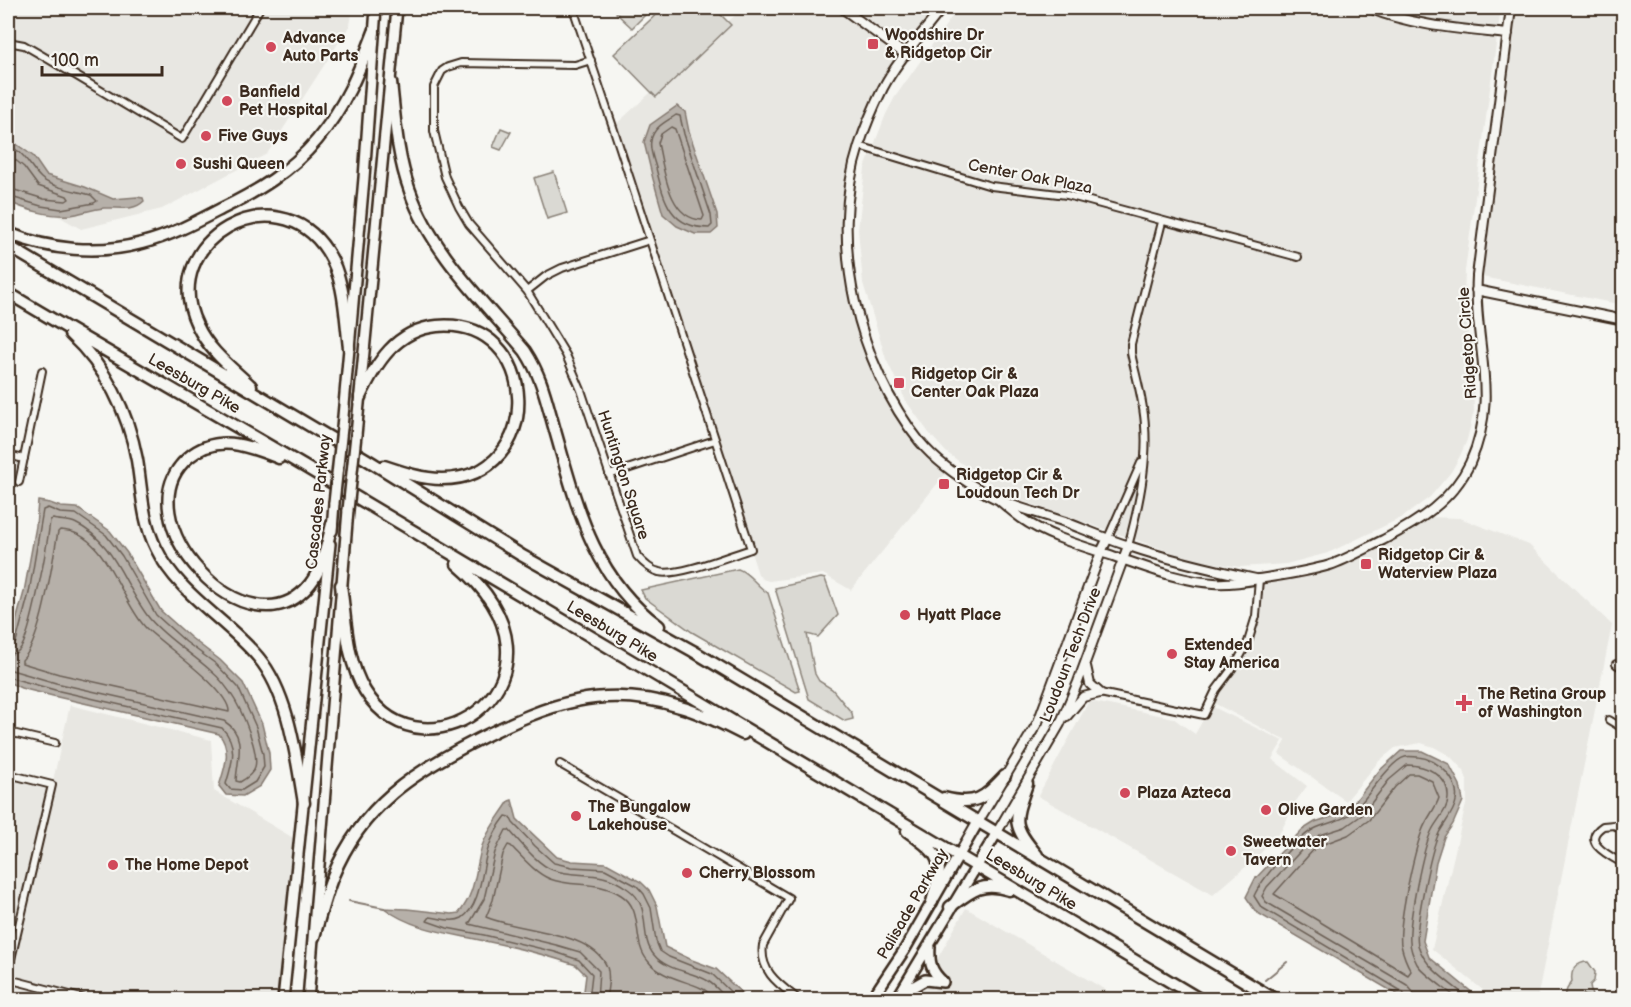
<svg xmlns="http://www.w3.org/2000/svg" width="1631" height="1007" font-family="'Balsamiq Sans',sans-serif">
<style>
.built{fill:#e8e7e2}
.green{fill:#dad9d3;stroke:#8a8278;stroke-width:1.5}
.water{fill:#b6b0a9;stroke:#857a71;stroke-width:1.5}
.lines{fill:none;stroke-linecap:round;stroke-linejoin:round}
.shore{stroke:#6c6056;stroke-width:1.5}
.stream{stroke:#857a71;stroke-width:2}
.minor-casing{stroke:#3b2a1e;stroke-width:10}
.tertiary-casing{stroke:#3b2a1e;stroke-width:12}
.secondary-casing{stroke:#3b2a1e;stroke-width:14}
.trunk-casing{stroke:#3b2a1e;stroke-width:15}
.minor{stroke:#f6f6f2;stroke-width:6}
.tertiary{stroke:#f6f6f2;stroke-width:8}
.secondary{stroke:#f6f6f2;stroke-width:9}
.trunk{stroke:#f6f6f2;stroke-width:10}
.secondary-bridge-casing{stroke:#3b2a1e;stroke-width:14;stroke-linecap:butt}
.secondary-bridge{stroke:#f6f6f2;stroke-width:9}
.poi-dot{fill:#d1495b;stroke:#f6f6f2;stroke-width:2}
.labels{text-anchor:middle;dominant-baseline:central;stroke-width:4.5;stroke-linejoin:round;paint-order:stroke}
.poi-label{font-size:16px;font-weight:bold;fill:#3b2a1e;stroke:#f6f6f2;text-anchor:start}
.street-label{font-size:16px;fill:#3b2a1e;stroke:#f6f6f2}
</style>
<rect width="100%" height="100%" fill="#f6f6f2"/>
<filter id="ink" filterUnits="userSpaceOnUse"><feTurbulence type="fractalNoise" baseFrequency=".0167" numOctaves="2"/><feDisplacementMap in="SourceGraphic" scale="12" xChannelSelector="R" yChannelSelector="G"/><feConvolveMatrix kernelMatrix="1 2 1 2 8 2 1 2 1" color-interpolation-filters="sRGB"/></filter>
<g filter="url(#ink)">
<!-- built -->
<path class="built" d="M8,8H353L350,25L267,154L162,209L81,229L8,187Z
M743,8H942L884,87L850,176L848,264L875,366L921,442L950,468L851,590L823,574L769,581L762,579L758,574L613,127Z
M958,8H1501L1465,271L1464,299L1473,379L1474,411L1467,440L1460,456L1451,472L1430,497L1403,517L1328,553L1286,564L1240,567L1194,560L1020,500L995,488L946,452L929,433L906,401L886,359L863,283L858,230L865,168L886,114L895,97Z
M1511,8H1573L1623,13V305L1477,276Z
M1424,517L1460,518L1529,545L1612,625L1537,999H1494L1432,949L1467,800V780L1464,771L1450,756L1434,747L1421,743L1395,748L1379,761L1346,801L1279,754L1286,741L1210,701L1253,629L1259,579L1332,564Z
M1089,701L1173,718L1195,734L1211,706L1283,741L1272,759L1307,786L1296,801L1281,831L1257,857L1213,895L1038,796Z
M70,705L211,740L214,791L300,842L283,999H8V774L52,785Z
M966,908L1121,999L914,1000Z"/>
<!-- green -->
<path class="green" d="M621,8H652L632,28L616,13Z
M663,8H714L731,25L656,97L614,54Z
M501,128L511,132L501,150L493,147Z
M554,172L567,213L547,219L534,178Z
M738,569C750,573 757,587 768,593L800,691L796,692L692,632L645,598L641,590Z
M821,578L825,579L838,615L818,637L807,634L815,674L819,681L832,689L846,706L852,713L853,719L845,721L809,699L775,588Z
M1588,962L1595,972L1594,981L1590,985L1592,997L1583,995L1582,999H1564L1567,989L1572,981C1570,970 1577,962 1588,962Z"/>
<!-- water -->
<path class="water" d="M677,106L685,112L689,132L717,214L718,228L711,234H695L677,226L663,214L653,179L644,142L650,125Z
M8,138L33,156L46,175L85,187L113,199L137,197L143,198L144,201C133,212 118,207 104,208C93,209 82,213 71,215C52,217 24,210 8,201Z
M38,501L50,503L61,507L77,508L110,531L127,553L161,611L190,637L220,660L243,683L262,724L269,753L270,770L260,786L243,796L226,795L219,786C225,767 232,750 219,734L53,696L21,688L8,682V650L24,592L36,526Z
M1401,751H1422L1449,764L1460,785L1463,801L1453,824L1444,837L1436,862L1423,941L1429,957L1480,999H1405L1256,912L1246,897L1255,879L1302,830L1315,822L1339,814L1353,804L1379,771Z
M512,800L517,819L557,857L572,861L606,863L641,882L649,890L657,906L665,947L692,960L716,969L748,999H583L586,975L576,965C546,955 515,947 485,941C449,933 413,930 384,908L407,909L452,914L459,913C476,893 475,870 482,846C488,829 499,817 509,801Z"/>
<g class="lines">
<!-- shore -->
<path class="shore" d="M676,115L680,116L684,134L711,215L712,225L709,228C670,228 664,200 656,168C654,160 649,149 651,141C653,127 666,122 676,115Z
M671,127L675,129L704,216L702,220C668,219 664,168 658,143L661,134Z
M8,146C25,151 30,168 41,178C50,187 78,191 91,195L97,201L94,203L61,209L41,206L8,196
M8,154L24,167L38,186L67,196L69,199L66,201L44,199L8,188
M60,530C107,531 119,600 146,628C163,645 230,690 229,712L59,674L22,663V660C42,641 52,562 58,532Z
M8,646H12L16,642L29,593L43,510L48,508L60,513L76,514L106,535L122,556L156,615L186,642L216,664L238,687L256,727L263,754L264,767L255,782L242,790L230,789L226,784C232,764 239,745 222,728L55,690L8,677
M8,654C13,654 17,653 20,649C31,637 48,541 50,520L53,519C60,521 69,520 75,523C116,542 124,587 150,619C167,639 191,653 210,670C233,689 245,716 253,744C258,763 258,772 240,782L236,781C237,759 248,736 224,721L56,683L8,669
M1409,774H1417L1432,781L1439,798C1435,810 1426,819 1422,831C1414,853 1398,923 1401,945C1403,954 1407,964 1411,971L1408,975L1274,894L1316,847L1348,835L1369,820L1395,787Z
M589,1000L592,974L579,960L555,952L484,935L447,928L427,921L430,917C440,918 453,923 462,918C481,906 482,867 488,849C492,837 498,826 506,816L510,817L513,823L535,846L554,863L572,867L605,869L637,886L644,894L651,908L656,941L660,951L669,957L712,974L739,1000
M597,1000L599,971L580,952L556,945L469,924L484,899L495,852L506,830H509C520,842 538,865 553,870C569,876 587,873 603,877C612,879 621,884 628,889C653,906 638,936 654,955C667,971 692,971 708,981C715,985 722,994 728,1000
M606,1000C607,990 611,977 607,967C592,930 517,931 486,917L493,900L503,854L508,845L511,846C522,857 535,873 550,879C574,888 597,880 621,895C645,910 631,942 648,961C660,977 684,980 701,988C707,990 711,995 715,1000
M1407,1000L1403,992L1261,907L1254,896C1262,878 1297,838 1314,829C1332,820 1347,822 1361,803C1370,793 1392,760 1405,757C1408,756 1415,757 1418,757C1438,759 1460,780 1456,801C1454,813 1444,823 1439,833C1431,849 1414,929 1418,945C1425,969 1452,984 1471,1000
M1414,1000L1413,992L1407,985L1266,902L1262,896L1267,887L1311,840L1320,835L1345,827L1362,815L1389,780L1407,765C1426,765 1449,775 1448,798C1448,810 1437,820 1432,830C1423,847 1408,923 1410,942C1410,949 1414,958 1417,964C1423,974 1449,991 1459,1000"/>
<!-- stream -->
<path class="stream" d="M349,901L384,908
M1265,980L1287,962
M1253,1000L1254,999"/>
<defs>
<path id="minor" d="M573,8L613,127L751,549C731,555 678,577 659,572C650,570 643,563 637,556L581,390L566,355L527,291L469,224L459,207L445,177L434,131V87L442,71L448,67L461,63L575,65L591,60
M8,42L24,45L43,56L182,139L260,8
M859,146L991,186L1067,195L1298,257
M527,291L546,276L562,268L650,240
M8,455L24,459
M609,475L715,440
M19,482L42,371
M1108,538L1141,463
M1128,546C1138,510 1148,463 1145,426C1144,402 1136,377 1131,353V344L1162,222
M1616,664L1624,669
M1100,693L1204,715L1216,690L1237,662L1248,642L1256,616L1259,579
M1609,720L1624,729
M8,732L55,743
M560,764L789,898L763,945C759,972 780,985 799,1000
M8,774L52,785L8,972
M1624,831L1614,825L1603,826C1579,842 1610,856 1624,864
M8,979L89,1000"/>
<path id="tertiary" d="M842,8L906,55
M942,8C923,34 898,59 883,88C874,106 865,127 859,146C828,241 858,365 920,442C935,460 960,478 980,490C1006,506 1037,512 1065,522C1086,530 1107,539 1129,546C1170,560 1213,570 1256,579
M1369,8C1412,26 1461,29 1508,34
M1476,290L1624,320
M1000,501C1007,507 1014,513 1021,518C1046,536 1085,547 1113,556C1146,567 1179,581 1214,583C1230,584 1243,582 1259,579C1283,575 1306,572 1330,565C1348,559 1366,548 1383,540C1418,522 1453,500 1470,463C1501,394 1473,346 1477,276L1511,8
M1086,666L1090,684L1100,693
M1067,716L1083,697L1100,693
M978,822L1038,722L1101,552L1108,538
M996,834L1060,724L1078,682L1128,546"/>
<path id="secondary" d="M342,428L364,178L376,8
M356,435L397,8
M332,531L334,503
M930,947C929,963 931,971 943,982
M904,992L925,980L943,982
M283,1000L330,544
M308,1000L348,510
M871,1000L905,949L978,822
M896,1000L996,834"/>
<path id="trunk" d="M391,82C395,119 397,156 410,191C431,252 484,302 525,351C542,377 546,399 554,427C576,503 592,577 659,626
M8,233C49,250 98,255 142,243C170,236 196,222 221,209C258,191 290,172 317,140C345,106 358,74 374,32
M8,246L366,459L521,555L693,651L1276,1000
M8,293C105,351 204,407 302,465C602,643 901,821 1201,1000
M70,334C106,367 128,412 137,460C142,490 142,520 156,548C178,594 226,619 258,657C289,694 296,756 304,803
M251,386C231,367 209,351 197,325C156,241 277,173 327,251C345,279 345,316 349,348
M360,397C376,363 396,330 437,326C542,317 547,479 442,479C422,479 402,472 384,466
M279,458C248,446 218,433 189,457C118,516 249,661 310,584C323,567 327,544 332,524
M341,585C346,620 346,660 365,691C425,789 589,676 457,564
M1027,784C1014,821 1011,824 1037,855
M944,798C976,806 983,799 1005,776
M907,831C943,857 944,860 932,902
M950,907C971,891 982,881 1009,890
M314,937C320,916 325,896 333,876C362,805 414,772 479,739C548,704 603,683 680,707C702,713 723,724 743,734"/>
</defs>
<!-- minor casing -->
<use href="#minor" class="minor-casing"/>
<!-- tertiary casing -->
<use href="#tertiary" class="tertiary-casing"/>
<!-- secondary casing -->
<use href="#secondary" class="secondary-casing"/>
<!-- trunk casing -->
<use href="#trunk" class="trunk-casing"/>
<!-- minor -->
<use href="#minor" class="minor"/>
<!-- tertiary -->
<use href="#tertiary" class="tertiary"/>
<!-- secondary -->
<use href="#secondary" class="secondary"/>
<!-- trunk -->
<use href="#trunk" class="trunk"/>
<defs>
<path id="secondary-bridge" d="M334,503L342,428
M348,510L356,435"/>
</defs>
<!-- secondary-bridge casing -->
<use href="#secondary-bridge" class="secondary-bridge-casing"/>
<!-- secondary-bridge -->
<use href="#secondary-bridge" class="secondary-bridge"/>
</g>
</g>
<!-- markers -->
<g class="poi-dot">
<rect x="867" y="38" width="12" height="12" rx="3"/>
<circle cx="271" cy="47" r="6"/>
<circle cx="227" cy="101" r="6"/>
<circle cx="206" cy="136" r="6"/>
<circle cx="181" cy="164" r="6"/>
<rect x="893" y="377" width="12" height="12" rx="3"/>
<rect x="938" y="478" width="12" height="12" rx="3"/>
<rect x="1360" y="558" width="12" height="12" rx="3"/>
<circle cx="905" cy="615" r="6"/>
<circle cx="1172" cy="654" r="6"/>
<path d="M1461 694h6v6h6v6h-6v6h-6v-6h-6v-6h6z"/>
<circle cx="1125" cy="793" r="6"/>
<circle cx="1266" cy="810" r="6"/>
<circle cx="576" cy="816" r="6"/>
<circle cx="1231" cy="851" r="6"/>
<circle cx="113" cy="865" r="6"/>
<circle cx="687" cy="873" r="6"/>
</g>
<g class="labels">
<!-- poi labels -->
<g class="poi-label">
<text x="885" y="35">Woodshire Dr<tspan x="885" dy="18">&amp; Ridgetop Cir</tspan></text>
<text x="283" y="38">Advance<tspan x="283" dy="18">Auto Parts</tspan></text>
<text x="239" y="92">Banfield<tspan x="239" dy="18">Pet Hospital</tspan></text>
<text x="218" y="136">Five Guys</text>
<text x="193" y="164">Sushi Queen</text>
<text x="911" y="374">Ridgetop Cir &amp;<tspan x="911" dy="18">Center Oak Plaza</tspan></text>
<text x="956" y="475">Ridgetop Cir &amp;<tspan x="956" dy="18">Loudoun Tech Dr</tspan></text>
<text x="1378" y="555">Ridgetop Cir &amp;<tspan x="1378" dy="18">Waterview Plaza</tspan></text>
<text x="917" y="615">Hyatt Place</text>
<text x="1184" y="645">Extended<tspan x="1184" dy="18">Stay America</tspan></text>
<text x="1478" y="694">The Retina Group<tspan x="1478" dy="18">of Washington</tspan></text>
<text x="1137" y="793">Plaza Azteca</text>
<text x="588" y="807">The Bungalow<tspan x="588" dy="18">Lakehouse</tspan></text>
<text x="1278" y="810">Olive Garden</text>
<text x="1243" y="842">Sweetwater<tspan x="1243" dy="18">Tavern</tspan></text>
<text x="125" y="865">The Home Depot</text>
<text x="699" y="873">Cherry Blossom</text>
</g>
<!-- street labels -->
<g class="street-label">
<text transform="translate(1030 177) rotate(11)">Center Oak Plaza</text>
<text transform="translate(1468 343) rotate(-94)">Ridgetop Circle</text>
<text transform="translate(194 384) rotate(30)">Leesburg Pike</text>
<text transform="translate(623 475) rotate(72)">Huntington Square</text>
<text transform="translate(319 502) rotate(-84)">Cascades Parkway</text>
<text transform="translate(612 632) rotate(31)">Leesburg Pike</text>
<text transform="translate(1071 655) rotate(-69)">Loudoun Tech Drive</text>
<text transform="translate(1031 880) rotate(31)">Leesburg Pike</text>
<text transform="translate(913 904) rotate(-60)">Palisade Parkway</text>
</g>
</g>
<!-- margin -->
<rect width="1631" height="1007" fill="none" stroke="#f6f6f2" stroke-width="30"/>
<rect x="15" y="15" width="1601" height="977" fill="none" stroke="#3b2a1e" stroke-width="2" filter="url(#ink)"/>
<!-- scale -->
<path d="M42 66v9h120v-9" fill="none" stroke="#3b2a1e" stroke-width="3"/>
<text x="51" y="66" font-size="18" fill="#3b2a1e" stroke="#f6f6f2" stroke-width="4.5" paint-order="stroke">100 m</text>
</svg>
